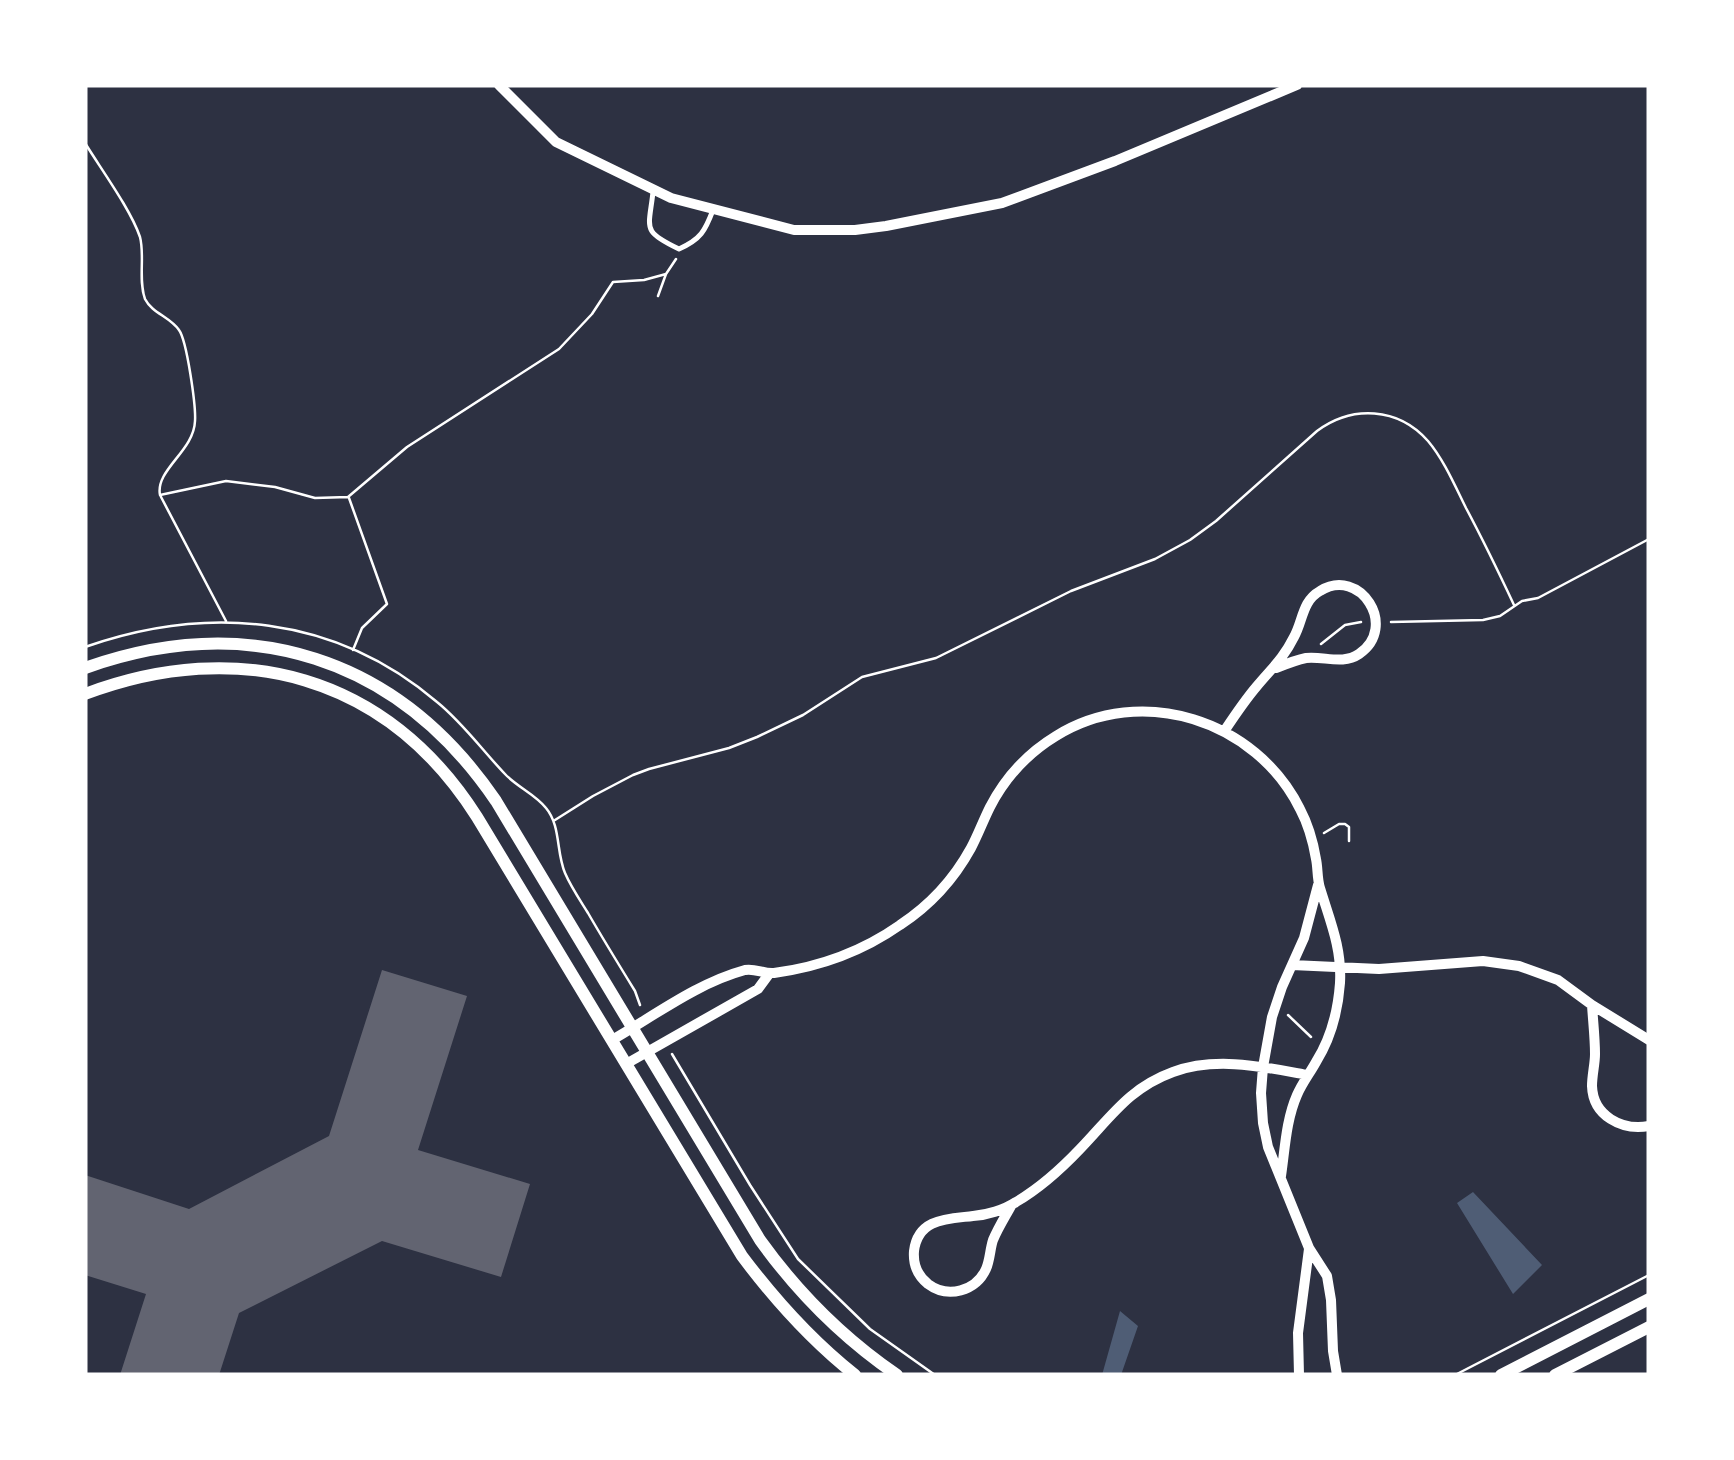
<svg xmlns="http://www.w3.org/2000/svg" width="1734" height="1460" font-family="'Fira Sans',sans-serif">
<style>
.water{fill:#4f5d75}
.building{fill:#626471}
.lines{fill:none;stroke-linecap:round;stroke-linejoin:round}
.path{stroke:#fff;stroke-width:2.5}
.service{stroke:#fff;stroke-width:5}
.minor{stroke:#fff;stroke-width:10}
.tertiary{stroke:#fff;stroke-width:12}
</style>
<rect width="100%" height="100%" fill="#2d3142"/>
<!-- water -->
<path class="water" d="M1473,1192L1542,1265L1513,1294L1457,1203Z
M1120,1311L1138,1326L1121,1375H1102Z"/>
<!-- building -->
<path class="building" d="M382,970L467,996L418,1150L530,1184L501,1277L382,1241L239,1313L219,1375H120L146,1294L85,1275V1175L189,1209L329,1136Z"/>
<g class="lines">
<!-- path -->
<path class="path" d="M85,143C101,169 131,210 140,237C145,256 138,280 145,299C152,313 170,317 179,330C187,341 196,406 195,421C194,451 155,470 160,495L226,621
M658,296L666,274
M160,495L226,481L275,487L315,498L348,497L407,447L559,349L592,314L613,282L644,280L666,274L676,259
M349,498L387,604L362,628L353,650
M1391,622L1483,620L1500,616L1522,601L1538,598L1649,539
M1321,644L1345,625L1361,622
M85,647C208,604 335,615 437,702C463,723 482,750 505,774C517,787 535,794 546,808C561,826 556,852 565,873C571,887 580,900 588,913C603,939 619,965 635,991L640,1005
M555,820L593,796L633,775L649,769L729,748L757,737L803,715L862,677L936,658L1071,591L1155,559L1190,540L1216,521L1317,431C1352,405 1398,407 1428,441C1444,460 1455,486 1466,508C1483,540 1499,573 1514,605
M1324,833L1339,824H1345L1349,827V841
M1288,1015L1311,1037
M672,1054L750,1185L798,1259L870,1329L935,1375
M1455,1375L1649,1275"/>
<!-- service -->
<path class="service" d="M653,192C649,229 641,231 679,249C701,239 705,231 713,210"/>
<!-- minor -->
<path class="minor" d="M499,85L556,142L671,198L794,230H855L886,226L1002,203L1115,161L1297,85
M1225,730C1235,715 1245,700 1257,686C1272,668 1283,659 1294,637C1303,621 1302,601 1320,591C1360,566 1399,627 1359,654C1343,665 1324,656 1306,658C1296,660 1286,664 1276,668
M1318,885L1304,938L1282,987L1272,1017L1263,1067L1261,1093L1263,1123L1268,1147L1309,1248L1327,1276L1331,1300L1333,1351L1337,1375
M1292,965L1379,969L1483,961L1519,966L1558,980L1592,1005L1649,1040
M1592,1005C1593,1021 1595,1038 1595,1054C1595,1064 1592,1075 1592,1086C1593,1116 1622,1131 1649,1126
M612,1040C654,1016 697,983 745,970C755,968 764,974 774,973C819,967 863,951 900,925C929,906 954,879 971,848C978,835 983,821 990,807C1005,778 1028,753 1056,736C1141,683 1256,720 1300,809C1308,824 1313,841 1316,859C1318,868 1317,879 1320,888C1330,921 1342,948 1340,983C1338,1011 1331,1038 1316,1062C1310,1073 1302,1083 1297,1095C1286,1120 1285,1149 1281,1176
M626,1064L758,989L769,974
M1011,1206C1005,1217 998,1228 993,1240C990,1249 990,1260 986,1269C976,1291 948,1299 928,1284C918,1276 913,1264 914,1251C918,1218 948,1219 973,1216C987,1215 1004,1210 1016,1202C1040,1188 1061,1169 1080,1149C1111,1117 1129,1088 1173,1072C1216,1056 1264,1067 1308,1075
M1299,1375L1298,1333L1309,1249"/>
<!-- tertiary -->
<path class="tertiary" d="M85,668C249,610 398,657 496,801L760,1240C798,1293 843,1338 897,1375
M85,694C239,636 387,675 477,817L742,1256C775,1300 812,1341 855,1375
M1501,1375L1649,1299
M1555,1375L1649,1327"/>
</g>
<!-- border -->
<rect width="1734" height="1460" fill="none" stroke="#ffffff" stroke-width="175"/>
</svg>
